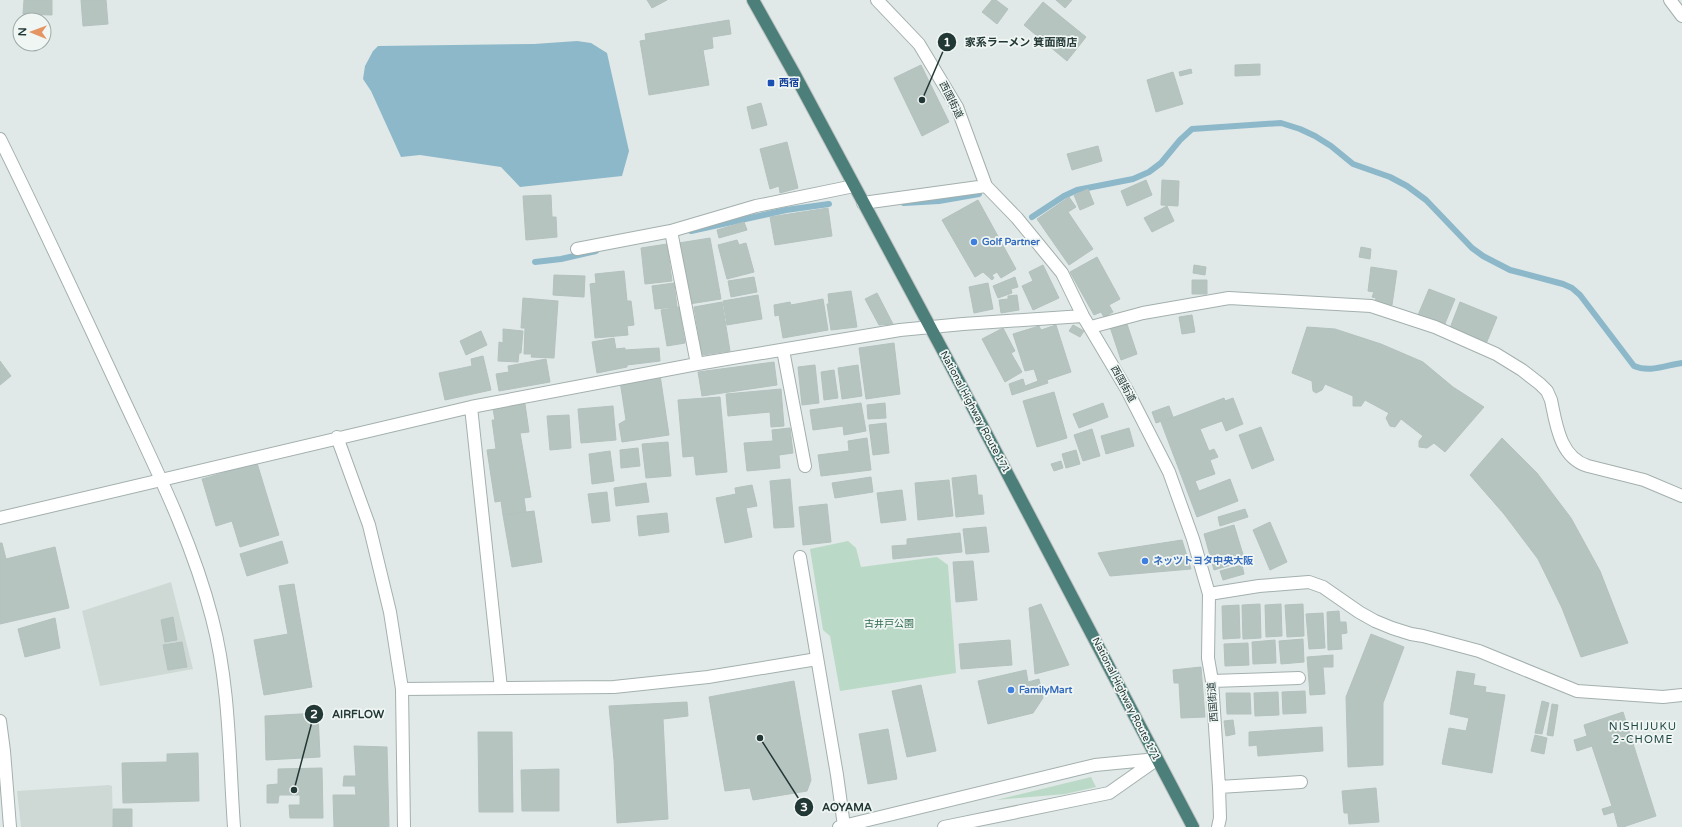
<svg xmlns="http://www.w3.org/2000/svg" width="1682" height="827" font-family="'Varela Round','Noto Sans JP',sans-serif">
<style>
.built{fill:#ced9d6}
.green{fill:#bbd9c7}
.water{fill:#8cb8ca}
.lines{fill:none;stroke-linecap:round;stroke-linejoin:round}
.stream{stroke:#8cb8ca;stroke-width:6}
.building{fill:#b6c4c0;stroke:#b3c2be}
.minor-casing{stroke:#a3b0ae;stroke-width:14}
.tertiary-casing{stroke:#a3b0ae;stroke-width:14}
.trunk-casing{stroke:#bdc3c2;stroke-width:14}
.minor{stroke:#fff;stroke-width:12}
.tertiary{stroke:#fff;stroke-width:12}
.trunk{stroke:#4c7e7a;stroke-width:12}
.transit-dot{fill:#1a4fb4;stroke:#f0f6f4;stroke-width:1.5}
.shop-dot{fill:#3f7fe0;stroke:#f0f6f4;stroke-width:1.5}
.labels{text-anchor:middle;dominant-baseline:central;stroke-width:3.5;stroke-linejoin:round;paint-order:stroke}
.transit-label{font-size:10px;font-weight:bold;fill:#164399;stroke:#f0f6f4;text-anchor:start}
.street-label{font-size:10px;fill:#223835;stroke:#f0f6f4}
.shop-label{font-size:10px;font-weight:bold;fill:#366cbe;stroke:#f0f6f4;text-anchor:start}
.park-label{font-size:10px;fill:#306b4f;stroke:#f0f6f4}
.neighbourhood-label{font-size:11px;letter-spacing:1px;fill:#204844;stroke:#f0f6f4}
.leader{fill:none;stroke:#223835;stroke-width:1.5}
.callout-dot{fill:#223835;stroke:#f0f6f4;stroke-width:1.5}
.mark-label{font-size:12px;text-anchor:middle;font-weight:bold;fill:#fff}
.callout-label{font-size:11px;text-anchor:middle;font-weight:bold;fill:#223835;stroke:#f0f6f4;stroke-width:3.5;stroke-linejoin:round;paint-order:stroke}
</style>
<rect width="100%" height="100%" fill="#e0e9e7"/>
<!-- built -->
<path class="built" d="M171,582L193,669L100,686L82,611Z
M109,785L112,786L113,827H21L17,791Z"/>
<!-- green -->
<path class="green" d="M848,541L856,548L861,567L937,557L948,565L956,673L840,691L830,636L823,630L810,549Z
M1091,777L1096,787L1065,794L996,800Z"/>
<!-- water -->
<path class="water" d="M577,41L591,43L607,53L629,151L622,176L520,187L501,167L420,155L401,157L371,91L363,79L365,66L373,51L378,46L534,44Z"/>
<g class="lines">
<!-- stream -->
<path class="stream" d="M904,203L939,201L979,194
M1032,217L1064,196L1077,190L1133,179L1149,172L1161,163L1180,140L1192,129L1281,123L1300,129L1315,136L1331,146L1353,164L1390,177L1407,186L1426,200L1472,248L1483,256L1510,270L1563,284L1572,288L1580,295L1634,366C1650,373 1666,365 1682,363
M691,231L786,210L829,204
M535,262L561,259L596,251"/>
</g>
<!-- building -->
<path class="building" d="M24,0H52V15L23,14Z
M81,0H106L108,24L83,26Z
M647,0H667L652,8Z
M992,0H996L1008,9L997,24L982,12Z
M1056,0H1072L1065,8Z
M1043,2L1086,37L1067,61L1024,25Z
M729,20L731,34L712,37L713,48L703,50L709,85L649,95L640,41L646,40L645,34Z
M1260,64V75L1235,76V65Z
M921,65L949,122L922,136L894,78Z
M1191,69L1192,73L1180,76L1179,72Z
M1173,72L1183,104L1156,112L1147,80Z
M761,103L767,125L752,129L747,107Z
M787,142L798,188L780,193L779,186L770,189L760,149Z
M1098,146L1102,161L1072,170L1067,154Z
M1146,180L1152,195L1127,206L1121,191Z
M1162,180L1179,181L1178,206L1161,205Z
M1088,189L1094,204L1080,210L1074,195Z
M551,195L552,217H556L557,237L526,240L523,196Z
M1069,197L1076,207L1068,212L1093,249L1069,265L1037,219Z
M978,200L1016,269L1001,278L997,272L992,275L994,278L992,280L983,272L975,277L942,220Z
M1167,206L1174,221L1152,232L1144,218Z
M828,208L832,236L775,245L770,217Z
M744,222L747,230L719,238L717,230Z
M710,238L721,299L689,304L679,243Z
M737,240L739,245L746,243L754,272L727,279L718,245Z
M667,244L672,281L645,284L641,248Z
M1361,247L1371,249L1370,259L1359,257Z
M1097,257L1120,299L1109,305L1113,312L1104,317L1101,312L1094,315L1070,272Z
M1043,265L1059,298L1033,310L1022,286L1033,281L1029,272Z
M1194,265L1206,267L1205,275L1193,273Z
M1371,267L1397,271L1392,305L1375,303L1376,298L1372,297L1374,292L1368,291Z
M624,271L627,301H631L634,325L627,326L628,335L595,338L590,284L596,283L595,274Z
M554,275L585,276L584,297L553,295Z
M754,277L757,292L731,297L728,281Z
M1015,277L1018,287L1011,289L1012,293L998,298L993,286Z
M1192,280H1207V294H1192Z
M674,283L677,307L655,309L652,286Z
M988,283L993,309L974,313L969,287Z
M1429,289L1455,299L1444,326L1418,315Z
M851,291L857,327L831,330L827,304H829L828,294Z
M877,293L893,324L879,325L865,299Z
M758,295L762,319L727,325L723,301Z
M1017,295L1019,310L1001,313L999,300L1008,299V296Z
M523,298L558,301L554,358L531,357L532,354H524L525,328H521Z
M823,299L828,330L783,338L779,315L775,316L774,305L790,302L791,305Z
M722,302L730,351L702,355L694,307Z
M1460,302L1497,317L1486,344L1450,328Z
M679,307L685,343L667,346L661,310Z
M1192,315L1195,332L1182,334L1179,317Z
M1126,321L1137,354L1121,360L1110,327Z
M1056,325L1071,372L1047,380L1048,383L1012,395L1009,384L1023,379L1025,386L1038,381L1034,369L1025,371L1013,334L1039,326L1041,330Z
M1073,325L1084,331L1080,337L1069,331Z
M1307,327L1335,329L1381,344L1423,362L1453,387L1484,407L1445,452L1434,443L1427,448L1419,447V441L1423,436L1401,419L1395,427L1390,426L1386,418L1389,413L1365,400L1361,406H1353V396L1325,384L1322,390L1316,393L1313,391L1312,381L1292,373Z
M1003,328L1015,351L1011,353L1022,372L1005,382L982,339Z
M503,329L523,331L521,353H519L518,362L498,361L499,342L503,343Z
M481,331L487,345L466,355L460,341Z
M614,338L616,349L625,348V350L659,348L660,361L627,365V367L597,373L592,342Z
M894,343L900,394L866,399L859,348Z
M483,356L491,390L445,400L439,373L472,366L471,359Z
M546,359L550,382L499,391L496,374L509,372L508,366Z
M0,361L11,376L0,385Z
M774,362L777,385L702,396L698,372Z
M815,365L819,403L802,405L798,367Z
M858,365L862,396L842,399L838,368Z
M834,370L838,398L824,400L821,372Z
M660,375L669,435L622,442L619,424L626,420L620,381Z
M781,389L784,426L771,427L770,412L728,416L726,394Z
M1054,392L1067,438L1037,447L1023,401Z
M720,397L727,472L696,475L694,456L683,457L678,400Z
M1224,398L1225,401L1233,398L1243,424L1226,431L1222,421L1200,429L1209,451L1214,449L1218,457L1210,460L1215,474L1195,481L1199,491L1230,479L1238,501L1197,517L1161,422Z
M861,403L866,431L844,435L843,426L813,430L810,410Z
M885,403L886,418L868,419L867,405Z
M1103,403L1108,417L1079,428L1073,414Z
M525,404L529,432L520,433L531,497L524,498L526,512L503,515L501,501L495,502L487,450L496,449L492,420H495L493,409Z
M613,406L616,440L581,443L578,409Z
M1169,406L1173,417L1156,423L1152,412Z
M569,415L571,448L550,450L547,416Z
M886,423L889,453L873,455L869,425Z
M1261,427L1274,460L1252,469L1239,435Z
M790,428L793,453L779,455L780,468L747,471L744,443L773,441L772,430Z
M1129,428L1134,446L1106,454L1101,436Z
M1092,429L1100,456L1083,461L1074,435Z
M867,438L871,470L821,476L818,455L849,451L848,441Z
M1502,438L1537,473L1571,518L1600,571L1628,643L1581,657L1562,608L1538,559L1504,514L1470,475Z
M668,442L671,476L646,478L642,444Z
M638,448L640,466L621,468L620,450Z
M1076,450L1080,464L1066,468L1062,454Z
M610,451L614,481L592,484L589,454Z
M1061,461L1063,468L1054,471L1051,464Z
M257,463L279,535L240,547L232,521L216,526L202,479Z
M976,475L978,495H982L984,514L956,517L952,478Z
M871,477L873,492L835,498L832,483Z
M790,479L794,527L774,528L770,481Z
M949,480L953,516L918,520L915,483Z
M646,483L649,502L616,506L614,488Z
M752,485L757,506L746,508L752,537L725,543L716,498L736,494L735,488Z
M902,490L906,520L881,523L877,493Z
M607,492L610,521L592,523L588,494Z
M827,504L831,542L803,545L799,507Z
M1245,509L1248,517L1220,526L1218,517Z
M534,511L542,562L512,567L503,515Z
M667,513L669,532L639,536L637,516Z
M1270,522L1287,562L1270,570L1253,530Z
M1234,525L1245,561L1214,570L1204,534Z
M986,527L989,552L966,554L963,529Z
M960,533L962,552L893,559L892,546L907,545V539Z
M1182,540L1191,569L1110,576L1098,553Z
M282,541L288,563L247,576L240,554Z
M0,543H2L6,559L55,547L69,608L0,624Z
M973,561L977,600L956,602L953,562Z
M1242,565L1244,574L1223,580L1220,571Z
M294,584L312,687L264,695L254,640L288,634L279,586Z
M1041,604L1069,665L1035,674L1029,608Z
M1260,604L1261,638L1243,639L1242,605Z
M1281,604L1282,636L1266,637L1265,605Z
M1303,604L1304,636L1287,637L1285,605Z
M1239,605L1240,638L1223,639L1222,606Z
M1339,611L1340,622H1346L1347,633L1341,634L1342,649L1328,650L1327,612Z
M1323,613L1325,648L1309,649L1306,614Z
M173,617L177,640L165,642L161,620Z
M55,618L60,648L25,657L18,629Z
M1371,634L1404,647L1383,703V765L1348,767L1346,697Z
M1303,639L1304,662L1281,664L1279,641Z
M1010,640L1012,665L961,669L959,644Z
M1275,640L1276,663L1253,664L1252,642Z
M182,642L187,667L168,670L163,645Z
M1248,643L1249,665L1225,666L1224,644Z
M1333,655V667H1323L1325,694L1310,695L1307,657Z
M1201,667L1205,717L1181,718L1179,683H1174L1173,670Z
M1026,670L1028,682L1039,679L1043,698L1033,713L988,724L978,681Z
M1457,671L1475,674L1473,685L1486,687L1485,692L1505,695L1492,773L1442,764L1449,728L1466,731L1469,718L1450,714Z
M794,681L811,780L807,791L753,800L750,788L725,791L709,697Z
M921,685L936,751L907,757L892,691Z
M1305,691L1306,713L1283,714L1282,692Z
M1278,692L1279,715L1255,716L1254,693Z
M1226,693H1250L1251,714H1227Z
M1542,701L1549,703L1542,734L1535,733Z
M687,702L688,716L663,719L668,819L617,823L614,760L609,706Z
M1552,704L1558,705L1553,736L1547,735Z
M1623,712L1656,816L1623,827H1618L1614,812L1604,815L1602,809L1612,806L1592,746L1577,751L1574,740L1587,736L1584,725Z
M318,713L320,757L266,760L265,716Z
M1233,720L1235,734L1226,736L1224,721Z
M1322,727L1323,751L1258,756L1257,745L1249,746V732Z
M888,729L897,779L868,784L859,734Z
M478,732H512L513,812H479Z
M1535,735L1547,738L1544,754L1531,751Z
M354,746L387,747L389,827H334L333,795H356L355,786H343L344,776H356Z
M198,753L199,801L123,803L122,763L167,762V754Z
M322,768L323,818H290L289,805H300V795H279L278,803H267V785L278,784V769Z
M559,769V811H522L521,770Z
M1376,788L1379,822L1349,824L1348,813H1344L1342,791Z
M113,809H132V827H113Z"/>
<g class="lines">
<defs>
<path id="minor" d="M877,0L919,44L957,107L986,186L1017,218L1062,273L1083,316L1127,390L1169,472L1193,539L1209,594L1208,658L1212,681L1219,787L1220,818L1218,827
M1670,0L1682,16
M863,203L986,186
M671,231L697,364
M577,249L671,231L756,206L854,186
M1091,327L1143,313L1229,298L1371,306L1435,327L1496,354L1522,370L1540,384L1547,391L1551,400C1556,424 1560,458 1588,466L1644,480L1682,496
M783,350L805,466
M471,407L501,688
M337,437L369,525L390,612L402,689L404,827
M0,518L471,407L697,364L900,330L963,324L1083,316
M800,557L837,775L844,826
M1209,594L1259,586L1309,582L1323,587L1359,612L1375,621L1392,628L1411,634L1423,636L1479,651L1577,691L1663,697L1682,695
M1212,681L1299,678
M402,689L614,687L708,677L817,659
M0,721L4,751L10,827
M1219,787L1301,782"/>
<path id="tertiary" d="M0,139C42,224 82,310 122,396C156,469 192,540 212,618C230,686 229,757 234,827
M839,827L1095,765L1157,759
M944,827L1109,793L1156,760"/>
<path id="trunk" d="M753,0L795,75L943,351L1193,827"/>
</defs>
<!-- minor casing -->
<use href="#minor" class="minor-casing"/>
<!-- tertiary casing -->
<use href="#tertiary" class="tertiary-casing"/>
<!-- trunk casing -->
<use href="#trunk" class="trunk-casing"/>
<!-- minor -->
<use href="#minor" class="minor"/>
<!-- tertiary -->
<use href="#tertiary" class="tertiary"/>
<!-- trunk -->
<use href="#trunk" class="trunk"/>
</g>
<!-- markers -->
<rect class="transit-dot" x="767" y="79" width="8" height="8" rx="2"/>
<g class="shop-dot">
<circle cx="974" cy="242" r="4"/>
<circle cx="1145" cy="561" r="4"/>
<circle cx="1011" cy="690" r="4"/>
</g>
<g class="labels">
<!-- transit labels -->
<g class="transit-label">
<text x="779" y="83">西宿</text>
</g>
<!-- street labels -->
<g class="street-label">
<text transform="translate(951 100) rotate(63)">西国街道</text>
<text transform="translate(1123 384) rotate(61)">西国街道</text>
<text transform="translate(975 412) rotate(62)">National Highway Route 171</text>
<text transform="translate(1126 699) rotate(63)">National Highway Route 171</text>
<text transform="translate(1213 702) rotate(-94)">西国街道</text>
</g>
<!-- shop labels -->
<g class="shop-label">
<text x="982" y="242">Golf Partner</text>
<text x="1153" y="561">ネッツトヨタ中央大阪</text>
<text x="1019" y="690">FamilyMart</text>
</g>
<!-- park labels -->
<g class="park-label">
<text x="889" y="624">古井戸公園</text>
</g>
<!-- neighbourhood labels -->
<g class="neighbourhood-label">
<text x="1643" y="726">NISHIJUKU<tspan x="1643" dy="13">2-CHOME</tspan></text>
</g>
</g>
<!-- callouts -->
<path class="leader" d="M922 100L947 42M294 790L314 714M760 738L804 807"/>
<g class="callout-dot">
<circle cx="922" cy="100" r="4"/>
<circle cx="294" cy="790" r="4"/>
<circle cx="760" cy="738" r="4"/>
<circle cx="947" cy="42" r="10"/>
<circle cx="314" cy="714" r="10"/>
<circle cx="804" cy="807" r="10"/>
</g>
<g class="mark-label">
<text x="947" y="46">1</text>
<text x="314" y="718">2</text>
<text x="804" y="811">3</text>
</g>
<g class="callout-label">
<text x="1021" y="46">家系ラーメン 箕面商店</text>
<text x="358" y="718">AIRFLOW</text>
<text x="847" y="811">AOYAMA</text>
</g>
<!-- north arrow -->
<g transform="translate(32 32) rotate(271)"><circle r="19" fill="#f0f6f4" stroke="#9eaaa8"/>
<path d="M0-3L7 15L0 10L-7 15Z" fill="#e59563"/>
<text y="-6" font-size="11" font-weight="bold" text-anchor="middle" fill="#223835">N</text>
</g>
</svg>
